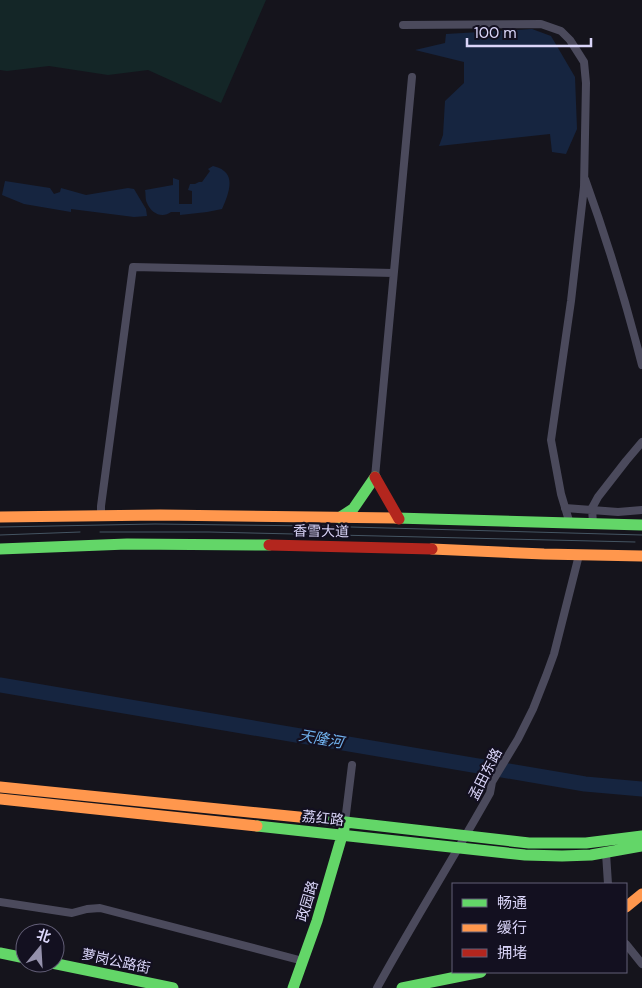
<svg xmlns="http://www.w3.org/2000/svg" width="642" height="988" font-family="'DM Sans','Noto Sans SC',sans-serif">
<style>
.green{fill:#142627}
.water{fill:#162540}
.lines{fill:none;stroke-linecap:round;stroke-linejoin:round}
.river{stroke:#162540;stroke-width:15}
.street{stroke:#4b4a5c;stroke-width:8}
.fast{stroke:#63d668;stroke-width:11}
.slow{stroke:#ff974d;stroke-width:11}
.jam{stroke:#b3261e;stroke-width:11}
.tram{stroke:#455563;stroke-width:1}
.labels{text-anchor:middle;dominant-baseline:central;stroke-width:4.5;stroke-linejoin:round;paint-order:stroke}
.street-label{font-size:14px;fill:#dad5f9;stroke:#131020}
.water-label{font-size:15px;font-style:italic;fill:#70b0ec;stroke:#131020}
</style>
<rect width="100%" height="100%" fill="#15141c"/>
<!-- green -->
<path class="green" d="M0,0H266L221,103L148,70L108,75L49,66L7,71L0,70Z"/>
<!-- water -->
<path class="water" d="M532,29L551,36L575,77L577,129L566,154L552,152L550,134L439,146L443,135L445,101L464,83V62L415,50L445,43L446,34Z
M213,166C216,167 221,168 224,171C235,179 227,198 222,209L207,212L180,215V212H171C162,219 151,213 147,203C145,199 146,194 145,190L173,185V178L179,180V204H192V191L188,190L190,184H195L199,182H202L210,171L208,169Z
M5,181L50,188L54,194L60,192L61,188L86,195L128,188L134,189L146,209L147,216L134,217L71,209V212L24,204L2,195Z"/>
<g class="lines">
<!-- river -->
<path class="river" d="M0,685L585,784L642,789"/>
<!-- street -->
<path class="street" d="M403,25L541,24L561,31L570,40L584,62L586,83L584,187L571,301L551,440L561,494L570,524
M585,179C607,240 626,302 642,365
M375,477L412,77
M565,508L618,512L642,510
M101,515V506L133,267L393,273
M593,524L592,508L598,497L626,461L642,442
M345,822L352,765
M606,853L608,884
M0,902L72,913L87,909L100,908L303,961
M626,944L642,964
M377,988C413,922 453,859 490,793L492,782L518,739L533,709L546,676L554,654L579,555"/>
<!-- fast -->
<path class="fast" d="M339,518L353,509L375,477
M396,518L642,525
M0,549L127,544L269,545
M319,819L529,843H586L642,836
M257,826L525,855L562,856L591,855L642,846
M0,953L25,958
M52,963L173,988
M293,988L317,921L344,829
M402,988L481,972"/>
<!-- slow -->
<path class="slow" d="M0,517L160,515L396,518
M432,549L544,554L642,556
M0,787L319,819
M0,799L257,826
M626,907L642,894"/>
<!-- jam -->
<path class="jam" d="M375,477L399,519
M269,545L432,549"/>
<!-- tram -->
<path class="tram" d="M0,527L155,524L314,526L642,535
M100,532H209L635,542
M0,535L80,532"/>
</g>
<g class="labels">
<!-- street labels -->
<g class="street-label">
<text transform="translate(321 531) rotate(1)">香雪大道</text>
<text transform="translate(485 774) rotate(-63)">孟田东路</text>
<text transform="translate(323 818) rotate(6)">荔红路</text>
<text transform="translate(307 901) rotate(-73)">政园路</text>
<text transform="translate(116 961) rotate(12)">萝岗公路街</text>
</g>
<!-- water labels -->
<g class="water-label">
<text transform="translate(321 739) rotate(10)">天隆河</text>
</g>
</g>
<!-- legend -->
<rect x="452" y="883" width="175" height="90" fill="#131020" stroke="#635f77"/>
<rect x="462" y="899" width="25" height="8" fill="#63d668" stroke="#635f77"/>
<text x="497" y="908" font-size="15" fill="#dad5f9">畅通</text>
<rect x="462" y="924" width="25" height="8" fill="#ff974d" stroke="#635f77"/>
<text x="497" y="933" font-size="15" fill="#dad5f9">缓行</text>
<rect x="462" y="949" width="25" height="8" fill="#b3261e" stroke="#635f77"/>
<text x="497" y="958" font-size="15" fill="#dad5f9">拥堵</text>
<!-- north arrow -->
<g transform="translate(40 948) rotate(18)"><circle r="24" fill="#131020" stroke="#635f77"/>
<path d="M0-4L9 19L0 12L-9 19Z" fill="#9591ac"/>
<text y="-8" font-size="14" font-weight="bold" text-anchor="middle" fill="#dad5f9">北</text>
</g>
<!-- scale -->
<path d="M467 38v8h124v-8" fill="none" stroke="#dad5f9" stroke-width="2.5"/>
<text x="474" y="38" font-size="15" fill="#dad5f9" stroke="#131020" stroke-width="4" paint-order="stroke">100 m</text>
</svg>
